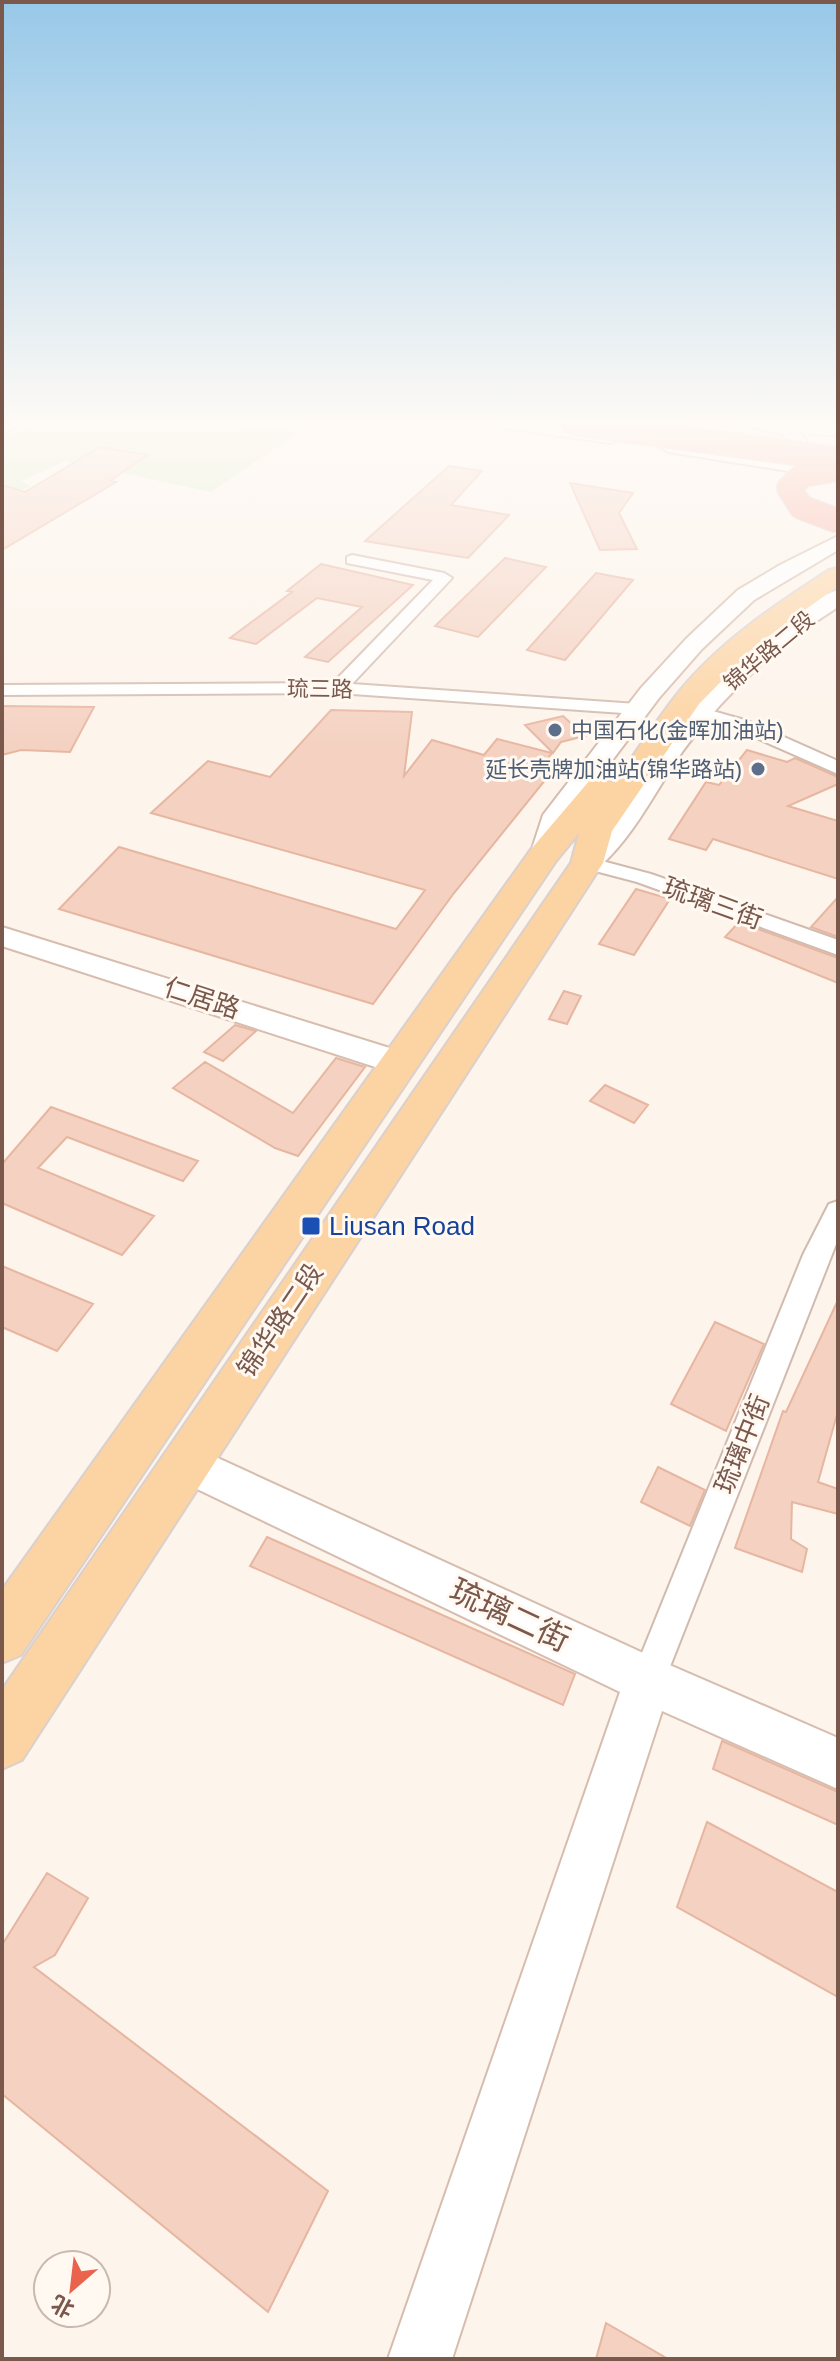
<svg xmlns="http://www.w3.org/2000/svg" width="840" height="2361" font-family="Helvetica,'Noto Sans SC',sans-serif">
<style>
.green{fill:#d9ecc7}
.building{fill:#f4d1c1;stroke:#e7b6a1;stroke-width:2}
.lines{fill:none;stroke-linecap:round;stroke-linejoin:round}
.street-casing{stroke:#d1bbaf;stroke-width:4}
.secondary-casing{stroke:#d6bdae;stroke-width:4}
.primary-casing{stroke:#dad0cd;stroke-width:4}
.street{fill:#fff;fill-rule:evenodd}
.secondary{fill:#fff;fill-rule:evenodd}
.primary{fill:#fcd3a2;fill-rule:evenodd}
.highway-bridge-casing{stroke:#dad0cd;stroke-width:26;stroke-linecap:butt}
.highway-bridge{stroke:#f8b0a0;stroke-width:24}
.service-dot{fill:#5c6f8a;stroke:#fff9f2;stroke-width:3}
.transit-dot{fill:#1a4fb4;stroke:#fff9f2;stroke-width:3}
.labels{text-anchor:middle;dominant-baseline:central;stroke-width:6;stroke-linejoin:round;paint-order:stroke}
.far-street-label{font-size:22px;fill:#7a584c;stroke:#fff9f2}
.far-service-label{font-size:22px;fill:#4e5e75;stroke:#fff9f2;text-anchor:start}
.street-label{font-size:26px;fill:#7a584c;stroke:#fff9f2}
.transit-label{font-size:26px;fill:#164399;stroke:#fff9f2;text-anchor:start}
.near-street-label{font-size:32px;fill:#7a584c;stroke:#fff9f2}
</style>
<rect width="100%" height="100%" fill="#fdf4eb"/>
<!-- green -->
<path class="green" d="M31,423H232L299,432L211,492L66,461L21,481L31,486L2,498V439Z"/>
<!-- building -->
<path class="building" d="M100,447L148,455L110,481L116,482L2,550V485L25,492Z
M449,466L482,471L451,505L509,515L468,558L365,541Z
M570,483L633,493L619,513L637,549L600,550Z
M505,558L546,567L478,637L435,626Z
M321,564L413,585L328,662L305,657L362,607L317,598L256,644L230,638L292,592L287,591Z
M596,573L633,580L565,660L527,650Z
M2,706L94,707L70,752L21,750L2,755Z
M331,710L412,712L404,776L432,740L484,755L497,739L552,753L538,771L550,774L454,893L373,1004L59,909L119,847L396,929L425,890L151,813L208,761L270,777Z
M563,716L585,736L561,742L553,753L525,725Z
M747,750L787,762L795,758L838,777V784L788,806L838,821V879L713,839L706,850L669,839L706,782L719,785Z
M636,889L670,899L634,955L599,944Z
M838,897V937L811,927Z
M739,922L838,958V983L725,937Z
M564,991L581,996L567,1024L549,1019Z
M235,1025L256,1031L223,1061L204,1052Z
M336,1058L365,1067L298,1156L275,1148L173,1088L205,1062L293,1113Z
M605,1085L648,1105L634,1123L590,1101Z
M51,1107L198,1161L183,1181L67,1137L38,1168L154,1216L122,1255L2,1203V1164Z
M2,1266L93,1304L57,1351L2,1327Z
M838,1300V1411L818,1482L838,1489V1514L792,1502L791,1539L807,1549L802,1572L735,1548L783,1411L786,1412Z
M715,1322L764,1344L726,1431L671,1404Z
M658,1467L705,1490L690,1526L641,1502Z
M267,1537L575,1674L563,1705L250,1566Z
M722,1741L838,1792V1825L713,1769Z
M707,1822L838,1892V1997L677,1907Z
M47,1873L88,1898L55,1955L34,1967L328,2191L268,2312L2,2094V1945Z
M606,2323L668,2359H596Z"/>
<g class="lines">
<defs>
<path id="street" d="M352,555L444,573L452,578L352,684L637,704L646,709L637,714L338,693L2,695V685L333,683L433,580L347,563V557Z
M702,708L748,721L838,761V774L736,729L696,717L693,713Z
M587,857L651,874L838,940V955L637,882L580,867L577,863Z
M838,1201V1239L660,1692L648,1697L636,1692L631,1680L803,1255L829,1204Z"/>
<path id="secondary" d="M2,423H21L2,434Z
M496,423H539L610,433L619,438L610,443L505,428Z
M748,423L838,426V436L799,432L806,441L795,453L772,457L838,467V479L669,452L660,447L669,442L743,453L783,444L787,441L782,434L751,427Z
M838,536V550L754,600L702,649L659,698L566,822L554,861L544,863L534,861L530,855L543,815L641,688L686,639L738,590L780,565Z
M838,590V607C778,645 724,694 682,752C656,790 634,836 600,866C593,872 586,871 577,869L573,863L577,857C616,816 643,768 678,724C708,687 743,655 781,626C797,613 818,596 838,590Z
M2,927L412,1055L417,1063L412,1071L400,1075L2,946Z
M185,1443L665,1663L838,1738V1789L662,1711L452,2359H388L620,1692L170,1476L164,1462L170,1448Z"/>
<path id="primary" d="M838,568V586L758,644L699,704L612,831L603,863L22,1760L2,1769V1690L571,863L579,833L556,861L21,1655L2,1663V1590L532,848L590,780L601,778L614,783C635,754 655,722 678,693C719,642 775,605 829,570Z"/>
</defs>
<!-- street casing -->
<use href="#street" class="street-casing"/>
<!-- secondary casing -->
<use href="#secondary" class="secondary-casing"/>
<!-- primary casing -->
<use href="#primary" class="primary-casing"/>
<!-- street -->
<use href="#street" class="street"/>
<!-- secondary -->
<use href="#secondary" class="secondary"/>
<!-- primary -->
<use href="#primary" class="primary"/>
<defs>
<path id="highway-bridge" d="M572,423L838,459
M838,469L803,475L789,488L801,507L838,521"/>
</defs>
<!-- highway-bridge casing -->
<use href="#highway-bridge" class="highway-bridge-casing"/>
<!-- highway-bridge -->
<use href="#highway-bridge" class="highway-bridge"/>
</g>
<!-- sky -->
<linearGradient id="sky" x2="0" y2="1"><stop stop-color="#97c8e8"/><stop offset="0.56" stop-color="#fefaf6"/><stop offset="1" stop-color="#fefaf6" stop-opacity="0"/></linearGradient>
<rect width="840" height="753" fill="url(#sky)"/>
<!-- markers -->
<g class="service-dot">
<circle cx="555" cy="730" r="8"/>
<circle cx="758" cy="769" r="8"/>
</g>
<rect class="transit-dot" x="301" y="1216" width="20" height="20" rx="4"/>
<g class="labels">
<!-- far-street labels -->
<g class="far-street-label">
<text transform="translate(769 651) rotate(-40)">锦华路二段</text>
<text transform="translate(320 689) rotate(1)">琉三路</text>
</g>
<!-- far-service labels -->
<g class="far-service-label">
<text x="571" y="730">中国石化(金晖加油站)</text>
<text x="742" y="769" text-anchor="end">延长壳牌加油站(锦华路站)</text>
</g>
<!-- street labels -->
<g class="street-label">
<text transform="translate(713 903) rotate(20)">琉璃三街</text>
<text transform="translate(202 998) rotate(18)">仁居路</text>
<text transform="translate(280 1320) rotate(-56)">锦华路二段</text>
<text transform="translate(742 1444) rotate(-68)">琉璃中街</text>
</g>
<!-- transit labels -->
<g class="transit-label">
<text x="329" y="1226">Liusan Road</text>
</g>
<!-- near-street labels -->
<g class="near-street-label">
<text transform="translate(510 1615) rotate(25)">琉璃二街</text>
</g>
</g>
<!-- border -->
<rect width="840" height="2361" fill="none" stroke="#7a584c" stroke-width="8"/>
<!-- north arrow -->
<g transform="translate(72 2289) rotate(208)"><circle r="38" fill="#fff9f2" stroke="#cab9b0" stroke-width="2"/>
<path d="M0-6L14 30L0 20L-14 30Z" fill="#e9634d"/>
<text y="-12" font-size="22" font-weight="bold" text-anchor="middle" fill="#7a584c">北</text>
</g>
</svg>
